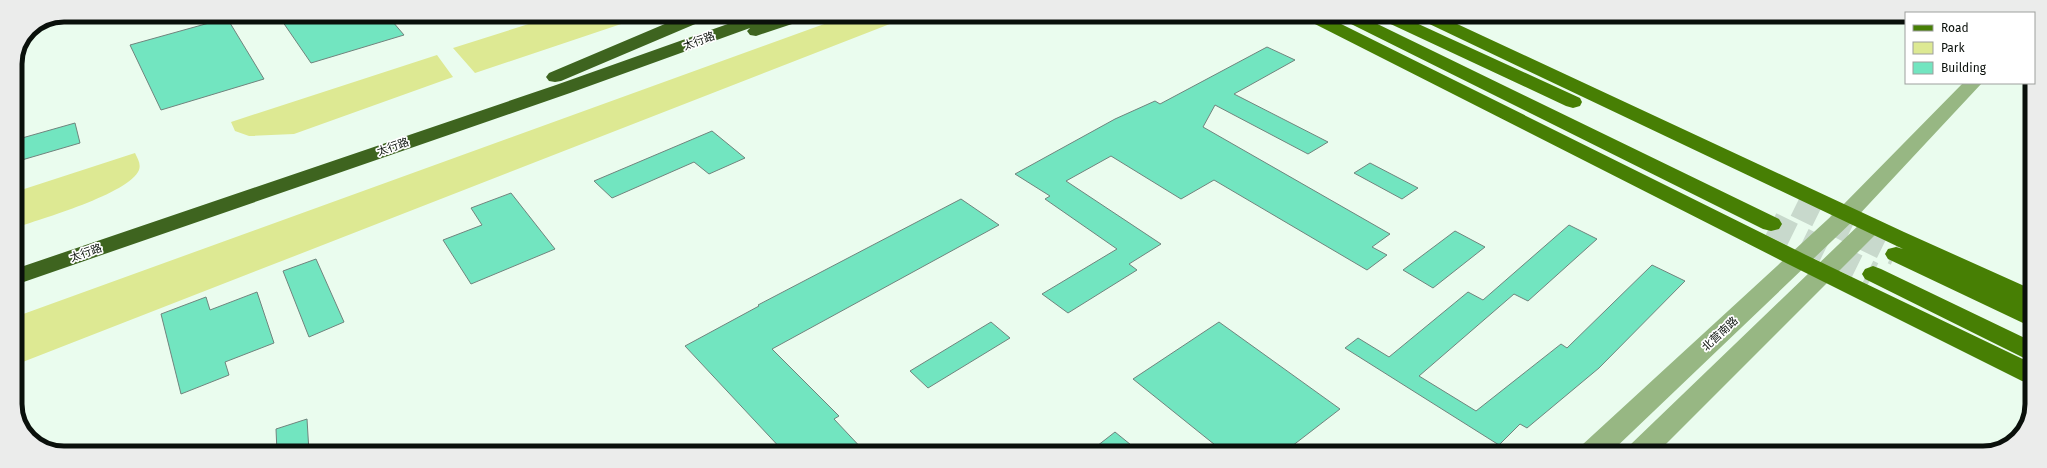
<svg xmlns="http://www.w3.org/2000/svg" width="2047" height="468" font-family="'Fira Sans','Noto Sans SC',sans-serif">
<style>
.green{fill:#dde993}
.building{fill:#72e5c0;stroke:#70847d}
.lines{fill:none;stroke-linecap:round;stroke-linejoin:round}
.major-tunnel{stroke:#c8d9cc;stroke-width:24;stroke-dasharray:24 12;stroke-linecap:butt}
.minor{fill:#97b783;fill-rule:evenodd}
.major{fill:#477f04;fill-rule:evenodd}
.highway{fill:#3e641f;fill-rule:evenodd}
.labels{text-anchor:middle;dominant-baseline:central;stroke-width:3.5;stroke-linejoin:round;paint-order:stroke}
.street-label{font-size:11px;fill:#0a100b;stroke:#fff}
.rim{fill:none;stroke:#0a100b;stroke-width:5}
</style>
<rect width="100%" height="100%" fill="#eafcee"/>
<!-- green -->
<path class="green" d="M557,15H648L475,73L453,48Z
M849,15H913L15,365V317Z
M437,55L453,77L294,134L249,136L235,131L231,122Z
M135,153C138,159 141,164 139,170C129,194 40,219 15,228V192Z"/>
<!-- building -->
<path class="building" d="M278,15H387L404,35L311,63Z
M227,18L264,79L161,110L130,45Z
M1267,47L1295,60L1234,94L1328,142L1308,154L1215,105L1203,127L1390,234L1372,247L1387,255L1367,270L1214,180L1181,199L1111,156L1066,181L1161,244L1129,264L1137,270L1068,313L1042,294L1117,249L1045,199L1050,196L1015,174L1115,119L1155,101L1160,104Z
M75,123L80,143L15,162V140Z
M712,131L745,158L709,174L694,162L612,198L594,181Z
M1370,163L1418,188L1402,199L1354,173Z
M511,193L555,249L471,284L443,240L482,225L471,208Z
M961,199L999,225L772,349L839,416L834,419L865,452H784L685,346L759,306L758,305Z
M1569,225L1597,239L1528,301L1514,294L1419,376L1476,411L1561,344L1567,348L1652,265L1685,281L1599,368L1527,428L1520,424L1499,445L1345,348L1358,338L1389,357L1468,292L1483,300Z
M1455,231L1485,247L1433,288L1403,270Z
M316,259L344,322L309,337L283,271Z
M257,292L274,343L225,362L229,375L181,394L161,314L206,297L210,310Z
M991,322L1010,338L928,388L910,371Z
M1219,322L1340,409L1283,453H1225L1133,379Z
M307,419L309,452H277L276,429Z
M1115,432L1141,453H1088Z"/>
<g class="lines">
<!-- major-tunnel -->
<path class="major-tunnel" d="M1796,205L1896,254
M1771,224L1873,274"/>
<!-- minor -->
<path class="minor" d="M1963,83H1982L1855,219L1610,453H1578L1582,445L1839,209Z
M1871,219L1879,221L1882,226L1879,231L1657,453H1626L1630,445L1863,221Z"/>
<!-- major -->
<path class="major" d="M1305,16H1325L1806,255L2031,363V383L2022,381L1790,265L1307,20Z
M1341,16H1361L1779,219L1782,224L1779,229L1771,231L1763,229L1343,20Z
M1380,16H1401L1580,98L1582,102L1580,106L1573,108L1566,106L1382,20Z
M1419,16H1440L1904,232L2031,289V306L2024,304L2031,307V325L2023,323L1888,259L1885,254L1888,249L1896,247L1903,249L1421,20Z
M1873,266L1881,269L2031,341V360L2022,357L1865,279L1862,274L1865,269Z"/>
<!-- highway -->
<path class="highway" d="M686,15H709L707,19L561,81L555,82L549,81L546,77L549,73Z
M753,15H778L776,18L784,15H809L807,19L756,36L750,35L747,31L750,28L570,93L15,285V269L556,85Z"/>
</g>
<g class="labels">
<!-- street labels -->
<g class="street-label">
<text transform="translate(699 41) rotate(-20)">太行路</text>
<text transform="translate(393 147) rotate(-19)">太行路</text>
<text transform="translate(86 253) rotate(-19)">太行路</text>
<text transform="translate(1720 334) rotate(-43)">北营南路</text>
</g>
</g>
<!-- crop -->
<path d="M0 0H2047V468H0ZM64 22H1983A42 42 0 0 1 2025 64V404A42 42 0 0 1 1983 446H64A42 42 0 0 1 22 404V64A42 42 0 0 1 64 22Z" fill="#ebeceb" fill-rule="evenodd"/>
<path class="rim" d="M64 22H1983A42 42 0 0 1 2025 64V404A42 42 0 0 1 1983 446H64A42 42 0 0 1 22 404V64A42 42 0 0 1 64 22Z"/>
<!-- legend -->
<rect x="1905" y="12" width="130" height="72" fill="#ffffff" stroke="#9d9f9d"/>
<rect x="1913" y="25" width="20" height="6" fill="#477f04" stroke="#9d9f9d"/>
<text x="1941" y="32" font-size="12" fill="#0a100b">Road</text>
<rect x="1913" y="42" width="20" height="12" fill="#dde993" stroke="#9d9f9d"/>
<text x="1941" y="52" font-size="12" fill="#0a100b">Park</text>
<rect x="1913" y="62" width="20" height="12" fill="#72e5c0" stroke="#9d9f9d"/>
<text x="1941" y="72" font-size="12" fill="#0a100b">Building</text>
</svg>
